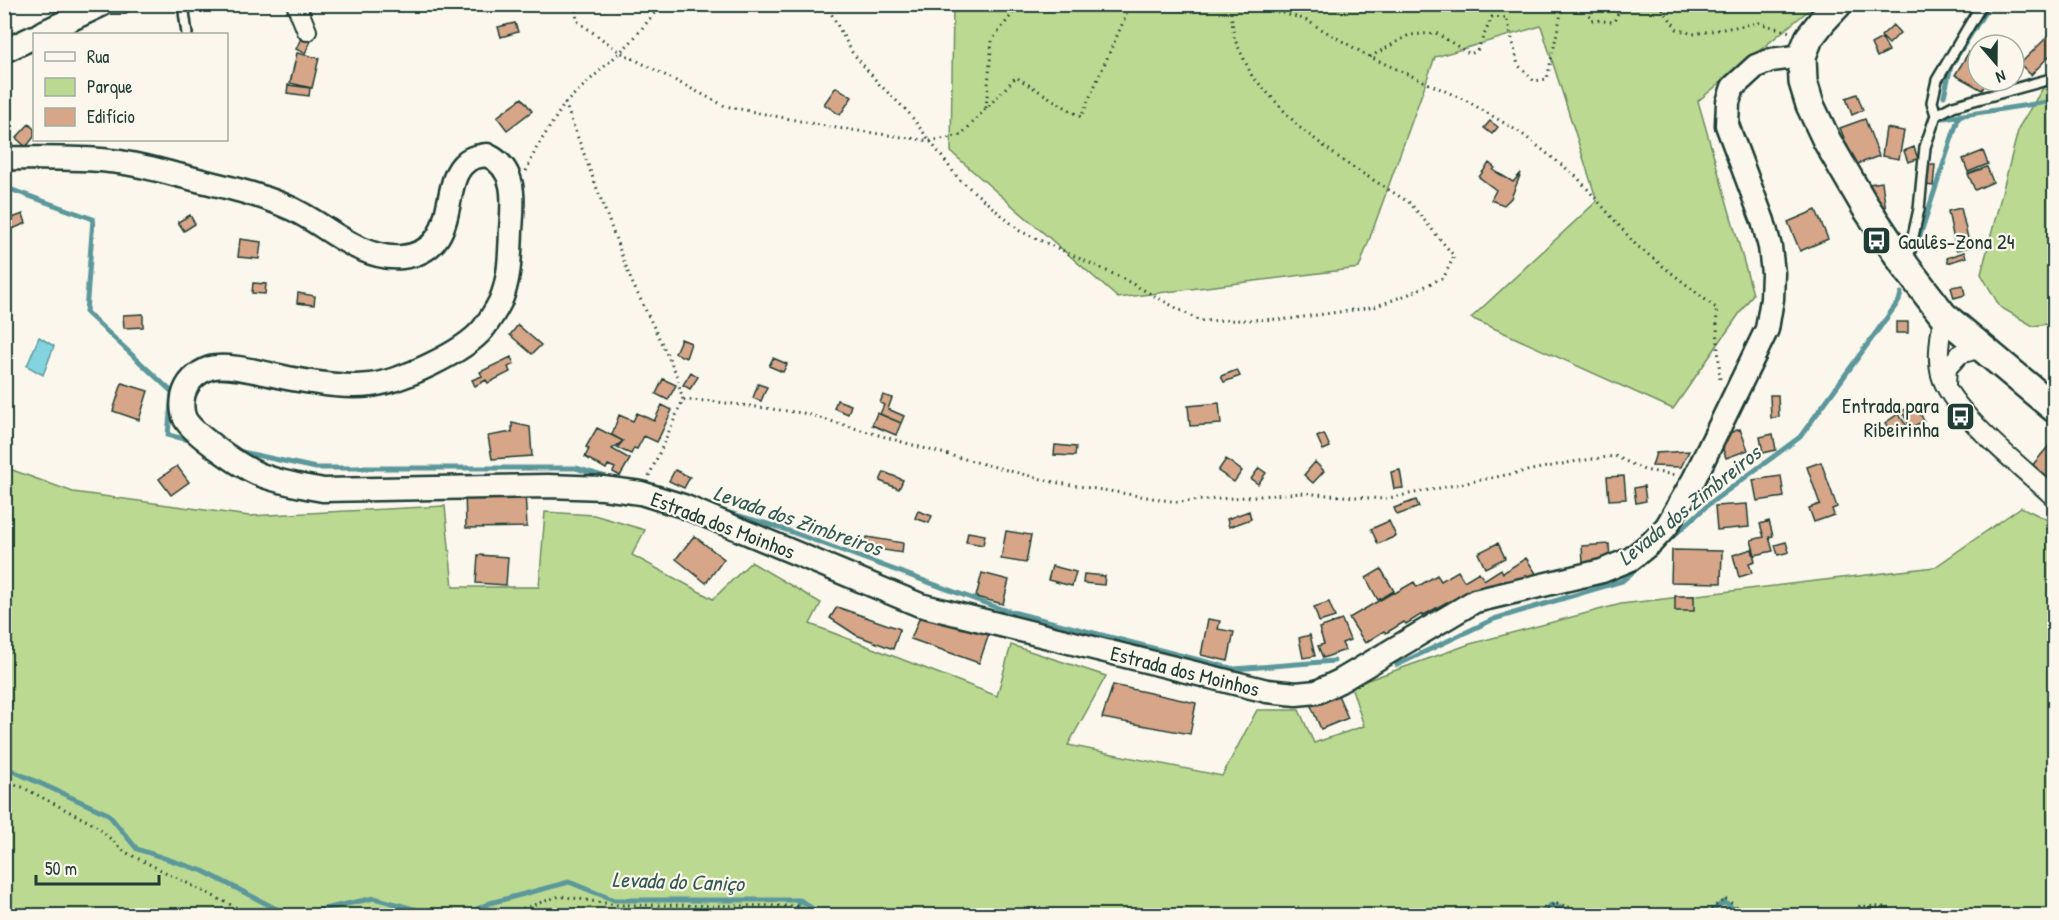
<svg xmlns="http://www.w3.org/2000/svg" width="2059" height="920" font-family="'Patrick Hand',sans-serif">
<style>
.green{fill:#bbd991;stroke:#6d8b62;stroke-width:1.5}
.water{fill:#84d4df;stroke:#5c989b;stroke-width:1.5}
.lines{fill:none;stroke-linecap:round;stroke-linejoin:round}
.stream{stroke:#5c989b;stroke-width:5}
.building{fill:#d7a689;stroke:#1f3d34;stroke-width:1.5}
.service-casing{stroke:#1f3d34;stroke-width:14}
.minor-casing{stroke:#1f3d34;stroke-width:22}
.tertiary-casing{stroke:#1f3d34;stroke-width:27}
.secondary-casing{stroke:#1f3d34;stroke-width:32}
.path{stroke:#1f3d34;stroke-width:3;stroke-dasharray:1.5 4.5;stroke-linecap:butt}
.service{stroke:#fbf7ec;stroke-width:9}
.minor{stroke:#fbf7ec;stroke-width:18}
.tertiary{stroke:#fbf7ec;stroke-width:22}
.secondary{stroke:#fbf7ec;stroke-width:27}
.labels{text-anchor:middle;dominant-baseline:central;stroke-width:4.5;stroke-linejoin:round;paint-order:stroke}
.poi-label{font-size:21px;fill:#1f3d34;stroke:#fbf7ec;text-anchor:start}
.street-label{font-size:21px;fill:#1f3d34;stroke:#fbf7ec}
.water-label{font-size:22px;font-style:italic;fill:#335b56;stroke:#fbf7ec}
</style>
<rect width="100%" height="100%" fill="#fbf7ec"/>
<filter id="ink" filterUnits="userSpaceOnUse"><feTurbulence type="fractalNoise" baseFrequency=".0167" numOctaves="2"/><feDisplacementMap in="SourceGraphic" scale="12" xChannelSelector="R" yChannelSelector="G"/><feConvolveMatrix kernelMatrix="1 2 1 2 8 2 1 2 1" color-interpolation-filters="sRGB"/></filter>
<g filter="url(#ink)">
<!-- green -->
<path class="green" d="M953,5H1815L1698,101L1753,294L1673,409L1471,318L1597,201L1541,26L1435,57L1359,268L1118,298L951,152Z
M2054,70V323L2033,326L2000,307L1981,274L2019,127Z
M4,467L73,492L249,516L445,506L453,587H539L545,512L594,515L645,530L632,555L713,599L751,562L821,603L810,624L997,696L1011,645L1106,676L1068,745L1222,776L1257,710H1299L1314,743L1364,726L1351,686L1470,644L1621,604L1935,567L2021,507L2054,523V915H5Z"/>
<!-- water -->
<path class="water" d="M39,337L54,346L43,375L27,366Z"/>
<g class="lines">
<!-- stream -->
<path class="stream" d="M1944,96L1951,66L1990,4
M1944,118L2047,102L2054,100
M4,187L93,219L86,312L172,392L168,435L189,440
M1912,260L1959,116
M242,452L316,468H576L612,479
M719,510L778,527L1001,609L1234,669L1334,661
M1669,540L1709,504L1800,437L1899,301L1901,293
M1397,665L1494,619L1622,581L1642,564
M4,767L108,814L137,849L203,871L290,916
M292,916L374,898L428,913L445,916
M462,916L490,903L569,882L614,900H800L823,916
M794,916L800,900
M1536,916L1551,905L1589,916
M1705,916L1724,902L1744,916
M1852,916L1858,909L1892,912L1895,916"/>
</g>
<!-- building -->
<path class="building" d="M515,23L518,32L501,37L498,27Z
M1893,25L1900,33L1889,44L1881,36Z
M303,34L312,39L305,53L296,49Z
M2050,34L2054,39V51L2031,75L2020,64Z
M1882,38L1889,51L1877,57L1871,44Z
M1969,52L1978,58V81H1987L1982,90L1955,75Z
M297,53L319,58L312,88L290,83Z
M288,85L310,88L309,96L287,93Z
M836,87L852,97L840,115L824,104Z
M1857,94L1863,110L1852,115L1846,98Z
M522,98L532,111L507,130L497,117Z
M1865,119L1879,156L1855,165L1840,128Z
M1490,121L1498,127L1492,134L1484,128Z
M29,124L34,129V137L26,147L16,138Z
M1886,128L1904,131L1899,159L1882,156Z
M1914,147L1918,159L1908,162L1904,151Z
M1983,151L1988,164L1968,172L1963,159Z
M1489,163L1495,168L1493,170L1513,182L1521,173L1511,198L1504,205L1491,200L1496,190L1479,177Z
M1928,165H1935L1933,186L1926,185Z
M1987,167L1993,182L1975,190L1968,174Z
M1882,182L1886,211L1872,212L1869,184Z
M1961,208L1970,247L1956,250L1948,211Z
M1816,210L1828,239L1800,251L1788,222Z
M23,214L26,223L6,232L4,221Z
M190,215L195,224L184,231L178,222Z
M240,239L261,242L259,259L238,257Z
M1964,252L1966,257L1948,263L1947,258Z
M253,283L266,284L265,294L252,293Z
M1963,285L1965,295L1954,298L1951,287Z
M298,293L315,296L314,305L297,303Z
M143,314V327L124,328L123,315Z
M1896,322H1908V333H1896Z
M518,325L541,345L532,354L510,335Z
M681,339L691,343L686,358L675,353Z
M511,357L514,364L508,367L510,372L488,383L486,380L475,386L472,380L482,376L480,372Z
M773,358L787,364L783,372L769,366Z
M1237,370L1240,376L1224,382L1221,376Z
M691,372L698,377L690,389L683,385Z
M663,379L676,385L668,400L656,394Z
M122,383L148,391L139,420L113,411Z
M758,384L767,387L761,401L753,398Z
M883,395L892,398L888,409L904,416L901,423L880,414L884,405L880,403Z
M1770,395H1778L1779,417L1771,418Z
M837,400L851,405L848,414L834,408Z
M1219,403L1221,424L1190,426L1188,406Z
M662,405L672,410L657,442L644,436L637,449L634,448L631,454L617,448L623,441L612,435L619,415L633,421L637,413L654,421Z
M1916,405L1924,421L1910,428L1902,411Z
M877,413L901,423L896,435L872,425Z
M1898,414L1907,426L1894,436L1885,423Z
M512,423L530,427L532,456L492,459L488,436L512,432Z
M597,428L623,441L612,449L630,459L620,476L613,472L615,468L608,465L606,469L585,457L589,449L586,447Z
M1740,429L1748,450L1726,458L1719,437Z
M1324,434L1330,447L1323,450L1317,437Z
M1773,434L1776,450L1763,453L1760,437Z
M2051,443L2054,446V485L2031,467Z
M1055,445L1076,447L1075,456L1054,455Z
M1689,451L1681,467L1652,466L1656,453Z
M1226,459L1242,471L1234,482L1218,471Z
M1315,462L1324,471L1313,483L1304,475Z
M1821,462L1837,507L1832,509L1834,515L1814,522L1809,508L1820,504L1807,467Z
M177,466L189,482L171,495L159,479Z
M1259,468L1266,473L1258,484L1251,479Z
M675,470L690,477L684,488L669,481Z
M1400,470L1403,488L1394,489L1391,472Z
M884,472L903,480L899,489L880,481Z
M1624,476L1626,499L1609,500L1607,477Z
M1781,476L1784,497L1757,501L1753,480Z
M1644,486L1646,501L1636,503L1634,488Z
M465,489L525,492L527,527L466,528Z
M1416,500L1419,507L1397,515L1394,508Z
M1747,504L1749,527L1717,530L1715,506Z
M918,511L932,516L929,523L915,518Z
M1249,511L1251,519L1229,527L1227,519Z
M1389,521L1396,536L1378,544L1371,529Z
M1769,521L1773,536L1769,537L1773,551L1755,555L1751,540L1764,537L1760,524Z
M1006,531L1031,535L1026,563L1001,559Z
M968,532L985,535L983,545L966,542Z
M694,536L724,559L706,583L676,559Z
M867,537L903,543L902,553L865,547Z
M1786,542L1789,552L1778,555L1775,545Z
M1498,543L1505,558L1485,568L1478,553Z
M1609,544L1610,561L1583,563L1582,546Z
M1752,549L1755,561L1749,563L1752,573L1739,577L1733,555Z
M1672,550L1722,551L1721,583L1671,582Z
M478,555L508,557L506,585L476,583Z
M1526,558L1537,575L1517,587L1449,604L1447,602L1422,616V614L1406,624L1404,622L1386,633L1384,631L1365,643L1349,618L1394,592L1395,593L1414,582L1417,587L1437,575L1441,581L1458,571L1464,581L1479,572L1484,580L1501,569L1503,573Z
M1052,566L1076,572L1072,586L1048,580Z
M1381,569L1394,591L1378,600L1366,578Z
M982,573L1009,580L1003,604L976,597Z
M1084,574L1105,576L1104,585L1083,583Z
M1675,596H1694V611H1675Z
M1329,602L1335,617L1319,622L1314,607Z
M837,607L900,629L893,649L856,635L830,618Z
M921,614L989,634L979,663L911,639Z
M1208,619L1220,621L1218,629L1234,632L1228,661L1201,655Z
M1342,620L1350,640L1342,643L1345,650L1323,658L1318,646L1324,644L1319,628Z
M1310,635L1315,656L1303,658L1299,638Z
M1113,685L1196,703L1190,734L1102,718Z
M1338,695L1348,718L1321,729L1311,706Z"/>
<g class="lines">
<defs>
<path id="service" d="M183,4L187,34
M1936,115L1932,102L1937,80L1982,4
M1908,259L1919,209L1925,147L1936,115L1953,106L2054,78"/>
<path id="minor" d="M111,4H121
M296,4L307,31
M1943,315C1941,334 1936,356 1941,375C1951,412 2025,470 2054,497
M1946,384L1947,368L1960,354L1981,348"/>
<path id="tertiary" d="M40,34L103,4
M4,51L34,37
M4,158C39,159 75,157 110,161C135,163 161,171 186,177C221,186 257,193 290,208C326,224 360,261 402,257C463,250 438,183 466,162C471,157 480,156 487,155C518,169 513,202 511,230C510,254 510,280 500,302C496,310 489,321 483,329C464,352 402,381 371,385C348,388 322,384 299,380C277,377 229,362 210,368C196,373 186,383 183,397C182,403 182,412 185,419C193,434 244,469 261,475C281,483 302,486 323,490L548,486L603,488L641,493L683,506L920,605L1267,691L1296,694L1317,692L1340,681L1475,601L1602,571L1631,559L1652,542L1667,526L1694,479L1767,329L1772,299L1773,273L1770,247L1763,221L1727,125L1728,102L1733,87L1756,66L1771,60L1802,56"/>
<path id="secondary" d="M1838,4L1823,20L1809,38L1802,56L1803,82L1810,105L1827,141L1865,206L1906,267L1943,315L2054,408"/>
</defs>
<!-- service casing -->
<use href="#service" class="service-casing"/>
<!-- minor casing -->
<use href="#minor" class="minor-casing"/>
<!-- tertiary casing -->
<use href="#tertiary" class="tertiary-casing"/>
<!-- secondary casing -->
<use href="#secondary" class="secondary-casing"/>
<!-- path -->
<path class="path" d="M575,4L577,21L620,52L725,106L830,127L931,141L961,135L1016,77L1081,117L1131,4
M826,4L852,52L879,84L908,112L958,178L1020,231L1120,277L1200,321L1289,319L1374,307L1409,294L1444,277L1454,256L1410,203L1346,163L1299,127L1252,76L1234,38L1230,4
M1248,4L1304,19L1370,57L1467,101L1521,133L1577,177L1636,245L1716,308L1720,381
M1585,4L1591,20L1614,22L1622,4
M1659,4L1677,29L1693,34L1759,23L1790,32
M1370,57L1409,35L1436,33L1470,54L1477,51L1492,17L1507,18L1518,65L1534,81L1547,79L1562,9L1569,4
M565,103L631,280L676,373L683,400
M986,108L992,40L1020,4
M526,171L537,147L565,103L630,43L662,4
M649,476L683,400L710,401L803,413L930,450L1053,482L1177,502L1301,493L1384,499L1572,462L1615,456L1644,470L1675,475
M4,782L22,787L95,825L125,852L253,916
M360,916L371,913L386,916
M500,916L560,896L616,905L799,906L814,916
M1537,916L1555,903L1598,916
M1701,916L1725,899L1751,916
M1851,916L1860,906L1887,907L1894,916"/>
<!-- service -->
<use href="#service" class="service"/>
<!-- minor -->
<use href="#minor" class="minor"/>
<!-- tertiary -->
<use href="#tertiary" class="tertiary"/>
<!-- secondary -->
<use href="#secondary" class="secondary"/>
</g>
</g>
<!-- icons -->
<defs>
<symbol id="bus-square" viewBox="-11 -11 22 22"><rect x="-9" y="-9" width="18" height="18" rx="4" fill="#1f3d34" stroke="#fbf7ec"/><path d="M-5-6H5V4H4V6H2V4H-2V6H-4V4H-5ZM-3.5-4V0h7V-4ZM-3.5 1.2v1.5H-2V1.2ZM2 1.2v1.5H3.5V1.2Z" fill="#fff"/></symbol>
</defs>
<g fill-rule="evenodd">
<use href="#bus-square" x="1860" y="224" width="33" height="33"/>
<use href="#bus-square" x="1944" y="400" width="33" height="33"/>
</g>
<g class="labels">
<!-- poi labels -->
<g class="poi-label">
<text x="1898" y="241">Gaulês-Zona 24</text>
<text x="1939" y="405" text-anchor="end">Entrada para<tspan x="1939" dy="24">Ribeirinha</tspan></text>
</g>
<!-- street labels -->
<g class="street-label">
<text transform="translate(723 525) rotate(21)">Estrada dos Moinhos</text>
<text transform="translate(1185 671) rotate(14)">Estrada dos Moinhos</text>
</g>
<!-- water labels -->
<g class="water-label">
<text transform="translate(1689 505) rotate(-39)">Levada dos Zimbreiros</text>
<text transform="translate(798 520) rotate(19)">Levada dos Zimbreiros</text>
<text transform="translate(678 881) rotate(2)">Levada do Caniço</text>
</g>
</g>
<!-- margin -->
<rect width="2059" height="920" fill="none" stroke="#fbf7ec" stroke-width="24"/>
<rect x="12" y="12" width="2035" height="896" fill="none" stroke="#1f3d34" stroke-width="2" filter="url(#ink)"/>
<!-- legend -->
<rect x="33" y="33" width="195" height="108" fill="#fbf7ec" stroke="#a3ada2" stroke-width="1.5"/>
<rect x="45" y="52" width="30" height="9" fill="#fbf7ec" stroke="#a3ada2" stroke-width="1.5"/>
<text x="87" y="63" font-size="18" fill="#1f3d34">Rua</text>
<rect x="45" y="78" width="30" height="18" fill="#bbd991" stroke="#a3ada2" stroke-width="1.5"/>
<text x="87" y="93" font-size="18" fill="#1f3d34">Parque</text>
<rect x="45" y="108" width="30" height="18" fill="#d7a689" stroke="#a3ada2" stroke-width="1.5"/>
<text x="87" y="123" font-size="18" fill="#1f3d34">Edifício</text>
<!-- north arrow -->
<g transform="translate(1996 63) rotate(160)"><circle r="28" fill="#fbf7ec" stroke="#a3ada2" stroke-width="1.5"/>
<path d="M0-4.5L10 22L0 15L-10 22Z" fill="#1f3d34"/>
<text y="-9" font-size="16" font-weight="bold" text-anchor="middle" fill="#1f3d34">N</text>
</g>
<!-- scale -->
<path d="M36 875v9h123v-9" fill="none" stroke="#1f3d34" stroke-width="3"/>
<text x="45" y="875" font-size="18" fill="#1f3d34" stroke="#fbf7ec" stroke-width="4.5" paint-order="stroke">50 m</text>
</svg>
